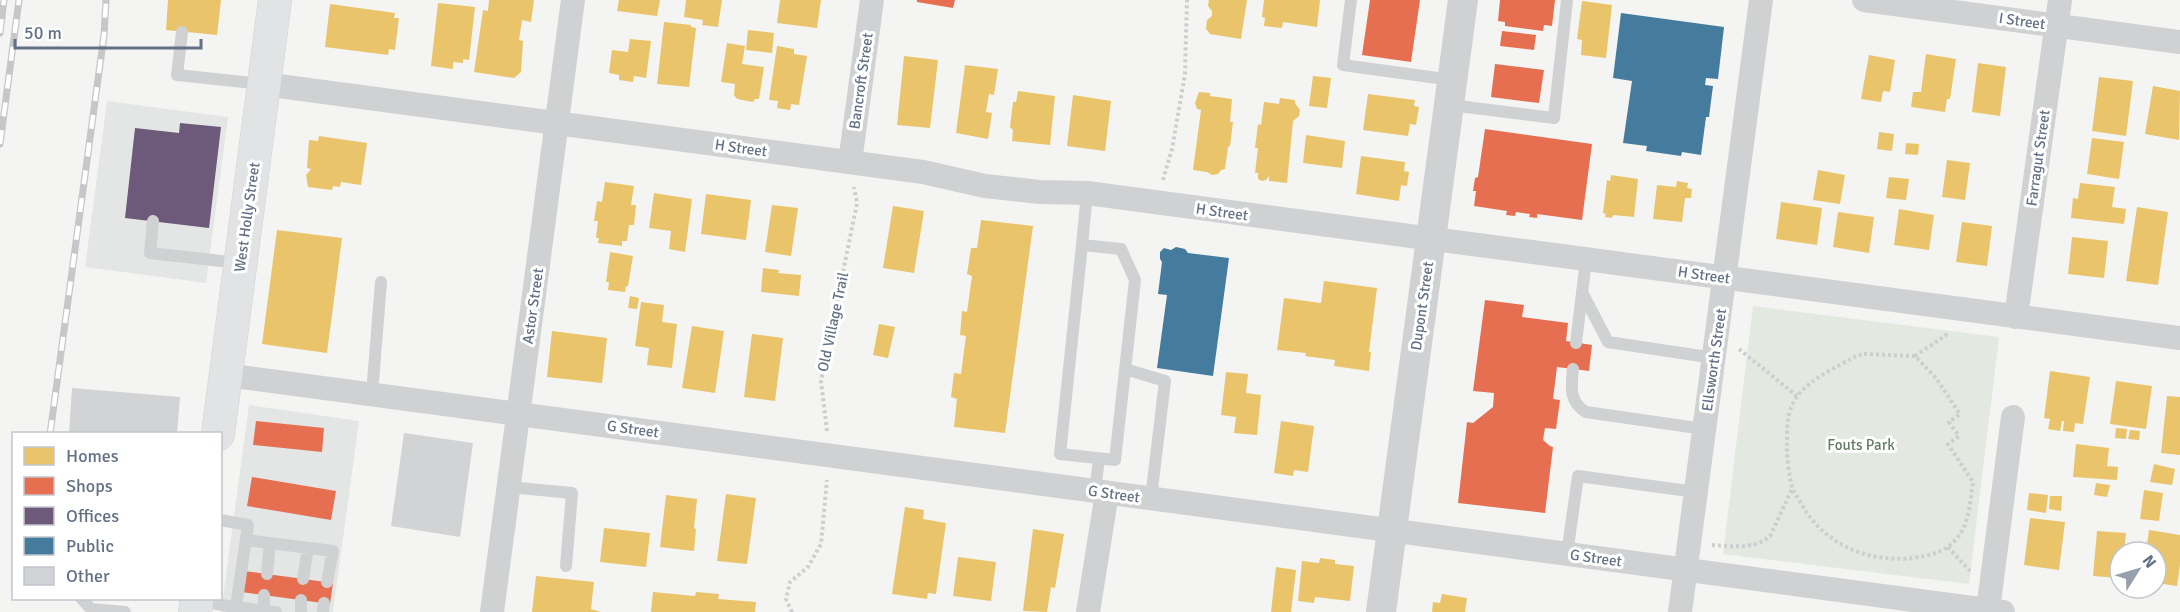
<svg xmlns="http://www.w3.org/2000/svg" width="2180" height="612" font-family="Signika,sans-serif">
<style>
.built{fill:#e4e6e5}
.green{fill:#e3e8e1}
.homes{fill:#e9c46a}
.shops{fill:#e76f51}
.offices{fill:#6d597a}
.public{fill:#457b9d}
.building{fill:#d2d3d4}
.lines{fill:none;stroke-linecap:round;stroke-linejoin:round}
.secondary-casing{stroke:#d1d3d3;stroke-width:34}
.path{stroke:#cdcece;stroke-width:4;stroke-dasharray:3 3;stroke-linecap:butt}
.service{stroke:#d0d1d2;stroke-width:12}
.minor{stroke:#d0d1d2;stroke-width:24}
.tertiary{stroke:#d0d1d2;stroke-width:30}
.secondary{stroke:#e2e3e4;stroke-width:33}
.rail-casing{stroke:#c6c7c8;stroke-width:7}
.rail{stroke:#fff;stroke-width:4.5;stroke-dasharray:14;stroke-linecap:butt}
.labels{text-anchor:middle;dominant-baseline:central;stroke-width:6;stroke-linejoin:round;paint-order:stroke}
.street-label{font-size:15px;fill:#637085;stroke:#fff}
.park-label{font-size:15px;fill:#637c62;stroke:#fff}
</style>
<rect width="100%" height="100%" fill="#f4f5f3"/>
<!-- built -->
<path class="built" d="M107,101L228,117L206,283L85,267Z
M249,405L359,421L333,612H221Z"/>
<!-- green -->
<path class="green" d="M1753,306L1999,337L1969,584L1723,554Z"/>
<!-- homes -->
<path class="homes" d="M168,0H221L217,35L166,30Z
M489,0H534L531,22L522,20L519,40L523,41L521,72L514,78L474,72L483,10L488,11Z
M619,0H660L657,16L617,11Z
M686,0H722L718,27L702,25L703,20L684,17Z
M780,0H821L817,28L777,23Z
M1209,0H1247L1241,39L1210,34L1206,29L1207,20L1212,16V11L1208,6Z
M1264,0H1320L1317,27L1283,22L1282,28L1264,26L1265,18L1262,17Z
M1582,1L1612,5L1606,58L1581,55L1582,40L1577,39Z
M438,3L475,7L469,60L463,59V63L453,62V69L431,66Z
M330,4L395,13L394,18H399L395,50L389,49L388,55L325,47Z
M664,22L691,25V27L696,28L689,87L657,84Z
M748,30L774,33L772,53L746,50Z
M630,39L651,41L646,78L634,76L633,82L619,80V75L609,73L612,50L628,52Z
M727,43L745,46L742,64L764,67L759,99H755L753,102L737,99L734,95L735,84L721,82Z
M777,46L794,49V54L807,56L799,105L791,104L790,110L777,108L778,101L769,100Z
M1926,54L1956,59L1950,99H1947L1945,112L1911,107L1913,92H1921Z
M1869,55L1895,60L1890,92L1883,91L1881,102L1861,99Z
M904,56L938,60L930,128L897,125Z
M1978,63L2006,67L2000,116L1972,112Z
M965,65L998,69L994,95L989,94L986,112L992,113L988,139L956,133Z
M1313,76L1331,78L1327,108L1309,106Z
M2099,77L2133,81L2126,136L2092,131Z
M2153,86L2180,91L2179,140L2145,134Z
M1018,91L1055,96L1050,145L1012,141L1013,130L1010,127L1013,102H1016Z
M1199,92L1210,93V96L1232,99L1230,122H1233L1230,146L1228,147L1225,169L1221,170L1218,174L1212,175L1207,172L1193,170L1201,110L1197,109L1195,103Z
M1368,94L1415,100L1414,106L1419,107L1416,125L1410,124L1408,136L1363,130Z
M1073,95L1111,101L1105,151L1067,146Z
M1280,98L1295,100V103L1300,110L1299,116L1293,121L1287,183L1269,181V176L1266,180L1262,181L1258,179V173H1255L1258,148H1255L1258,124L1261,125L1264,102L1279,104Z
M1879,132L1894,134L1892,151L1877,149Z
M1306,135L1345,141L1342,168L1303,163Z
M319,136L367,143L361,185L341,182L340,187L333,186L332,190L308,187L306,175L311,169L307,168L309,140L318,141Z
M2092,138L2124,142L2119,179L2087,174Z
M1906,143L1919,144L1918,155L1905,154Z
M1361,156L1405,162L1404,171L1409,172L1407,186L1401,185L1399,201L1356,194Z
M1947,160L1970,163L1965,200L1942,197Z
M1818,170L1845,175L1840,204L1813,200Z
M1611,175L1638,179L1634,217L1613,215L1612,218L1605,217L1606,214L1603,213L1607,180L1610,181Z
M1889,177L1909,179L1906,200L1886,198Z
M1677,181L1688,183L1687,188L1692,189L1691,198H1685L1682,222L1653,219L1657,185L1676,187Z
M605,182L634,186L631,205H636L634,225H629L627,241H622V246L598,243L599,238H596L598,221H594L597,201L602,202Z
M2080,183L2115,187L2112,207L2126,209L2124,224L2071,218L2073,198L2078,199Z
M654,193L692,199L685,252L669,249L671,231L649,228Z
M706,194L751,200L746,240L701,234Z
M1781,202L1822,208L1817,245L1776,239Z
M772,205L798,208L791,256L765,252Z
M893,206L924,211L914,273L883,268Z
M2137,207L2168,212L2158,285L2126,281Z
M1899,209L1934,215L1929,250L1894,245Z
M1838,212L1874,217L1869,253L1833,247Z
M981,220L1033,226L1005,433L954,427L957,399L951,397L954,373L961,374L966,336L960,335L962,311L967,312L972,276L967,274L971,248H977Z
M1962,222L1992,226L1987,266L1956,262Z
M277,230L342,238L327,353L262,344Z
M2072,237L2108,241L2104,278L2068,274Z
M610,252L633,256L628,286H626L625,292L608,290L609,282H606Z
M763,268L779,270L778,273L801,275L799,296L761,292Z
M1324,281L1377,288L1369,352H1371L1369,371L1334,366L1335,360L1305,356L1306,353L1277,350L1284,298L1321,303Z
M630,296L639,298L637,309L628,308Z
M641,302L664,305L662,322L677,324L672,368L647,365L649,348L635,346Z
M879,324L895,327L888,358L873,355Z
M692,326L724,331L715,393L682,388Z
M552,331L607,338L602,383L547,377Z
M752,334L783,338L775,401L744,397Z
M2050,371L2090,377L2083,424L2075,423L2074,432L2063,431L2064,421H2062L2060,431L2048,429L2050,419L2044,418Z
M1226,372L1248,374L1246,393L1261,395L1257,435L1234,433L1236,417L1221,415Z
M2116,381L2152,386L2146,429L2110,424Z
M2167,396L2180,397V455L2161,453Z
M1281,421L1314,426L1308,472L1294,470L1293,476L1274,473Z
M2116,428L2127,429L2126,439L2115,438Z
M2130,430L2140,431L2139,440L2128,439Z
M2076,444L2109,448L2107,466L2118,467L2117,480L2073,477Z
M2154,464L2175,469L2172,485L2150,482Z
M2096,483L2110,485L2107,497L2094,495Z
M2144,490L2163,493L2159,521L2140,519Z
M2029,493L2048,495L2046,513L2027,510Z
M726,494L756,498L747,564L717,561Z
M666,495L697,499L694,528L696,529L694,551L660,547Z
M2050,496H2062L2061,511L2049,509Z
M905,507L924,510L923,519L946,523L936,594L928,593L927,599L892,594Z
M2030,518L2065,522L2059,570L2024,565Z
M604,528L650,533L646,567L600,562Z
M1033,529L1064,534L1055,588L1051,587L1047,612L1023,611Z
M2149,530L2180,535V565L2177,586L2156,583V552H2146Z
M2097,531L2126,533L2124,552H2120V578L2093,576Z
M958,557L996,562L991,601L953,596Z
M1320,558L1335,560V564L1354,566L1350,601L1315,597L1314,603L1298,601L1302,561L1319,563Z
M1276,567L1296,570L1291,612H1271Z
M536,576L594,582L591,609L601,612H532Z
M653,592L695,596L696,592L719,594L718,599L756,602L755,612H651Z
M1442,594L1467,598L1465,612H1432L1433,602L1440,603Z"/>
<!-- shops -->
<path class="shops" d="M917,0H955L953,8L917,2Z
M1370,0H1420L1411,62L1362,55Z
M1500,0H1555L1552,26L1544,25L1543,31L1505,26V22L1498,21Z
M1502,31L1536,35L1534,50L1500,46Z
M1495,64L1544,70L1539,103L1491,97Z
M1485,129L1592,144L1582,220L1537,214V218L1529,217L1530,214L1516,212L1515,216L1506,215L1507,211L1474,206L1476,191H1473L1475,178L1478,177Z
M1485,300L1524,305L1522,317L1568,323L1566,341L1592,345L1589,371L1557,367L1553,399L1560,400L1556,429L1545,428L1543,440L1550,446L1553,447L1545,513L1458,503L1467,422L1473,423L1493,407L1494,393L1473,391Z
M256,421L324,428L322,452L253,445Z
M252,477L336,491L331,520L247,506Z
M244,571L333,583L330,604L241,592Z"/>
<!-- offices -->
<path class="offices" d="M180,123L221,127L209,228L125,218L135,128L179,133Z"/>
<!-- public -->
<path class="public" d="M1621,13L1724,27L1718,79L1706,78L1705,85L1713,86L1709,117H1706L1701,155L1682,152L1681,156L1646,151L1647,146L1623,143L1632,81L1613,78Z
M1176,247L1185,249L1188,253L1229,258L1213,376L1157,368L1167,295L1158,294L1162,262L1160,259V252L1164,248L1171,250Z"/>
<!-- building -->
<path class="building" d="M72,388L180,397L177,434H69Z
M404,433L473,443L460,537L391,526Z"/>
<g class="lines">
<defs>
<path id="secondary" d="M218,434L275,0
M195,612L197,598"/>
</defs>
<!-- secondary casing -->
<use href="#secondary" class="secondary-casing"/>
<!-- path -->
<path class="path" d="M1163,180L1172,149L1185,74L1187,0
M1739,349L1797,396
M1864,354L1915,356L1936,378L1960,414L1949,422L1959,436L1948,444L1973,482C1970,501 1970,523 1957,538C1945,553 1931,555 1913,558C1867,563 1823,544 1801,503C1798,498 1794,493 1792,487C1789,474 1787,459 1787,446C1787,429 1786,413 1796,398C1809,379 1837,367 1856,356Z
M1915,356L1945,336L1948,332
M827,431L821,381L857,203L854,187
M1712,545C1732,546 1754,550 1770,536L1792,489
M1948,547L1970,571
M792,612L786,599L790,582L808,567L821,544L827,480"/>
<!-- service -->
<path class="service" d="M1351,0L1343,65L1452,80
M182,32L177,75L263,84
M1450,105L1554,118L1567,0
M153,221L150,253L239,263
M1082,245L1121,249L1135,280L1115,460L1060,454Z
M1082,245L1087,193
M1582,292L1608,342L1714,358
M1576,343L1586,260
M1125,369L1165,381L1151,498
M1573,369C1571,387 1569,402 1586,412L1704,429
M372,394L381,282
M509,487L572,493L566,566
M1095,491L1099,459
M220,520L248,525L236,607
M246,540L333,551L327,582
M1567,554L1578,476L1696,492
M267,574L270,543
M303,579L308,548
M81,598L91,609L125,612
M198,600L221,605L276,612
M264,610V595
M301,612V600
M323,612L324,603"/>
<!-- minor -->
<path class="minor" d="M1864,0L2180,42
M264,84L923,172L985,186L1040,192L1087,193L2180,338
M850,162L872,0
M2016,317L2060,0
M226,375L2003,612
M1988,610L2013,417
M492,612L573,0
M1088,612L1107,493
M1680,612L1761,0"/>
<!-- tertiary -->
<path class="tertiary" d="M1381,612L1463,0"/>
<!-- secondary -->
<use href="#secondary" class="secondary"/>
<defs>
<path id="rail" d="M0,33L4,0
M0,144L19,0
M50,434L104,35L106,0"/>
</defs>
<!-- rail casing -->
<use href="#rail" class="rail-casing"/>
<!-- rail -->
<use href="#rail" class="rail"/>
</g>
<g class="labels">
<!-- street labels -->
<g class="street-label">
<text transform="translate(2022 21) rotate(8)">I Street</text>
<text transform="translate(861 81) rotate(-82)">Bancroft Street</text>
<text transform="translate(741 148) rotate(8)">H Street</text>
<text transform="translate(2038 158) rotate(-82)">Farragut Street</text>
<text transform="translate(1222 212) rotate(8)">H Street</text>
<text transform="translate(247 217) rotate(-82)">West Holly Street</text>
<text transform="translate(1704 275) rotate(8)">H Street</text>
<text transform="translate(533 306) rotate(-82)">Astor Street</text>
<text transform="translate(1422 306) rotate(-82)">Dupont Street</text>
<text transform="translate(833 322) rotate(-78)">Old Village Trail</text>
<text transform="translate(1714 360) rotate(-82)">Ellsworth Street</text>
<text transform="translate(633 429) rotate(8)">G Street</text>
<text transform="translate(1114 494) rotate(8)">G Street</text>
<text transform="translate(1596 558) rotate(8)">G Street</text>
</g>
<!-- park labels -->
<g class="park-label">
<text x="1861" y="445">Fouts Park</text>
</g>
</g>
<!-- legend -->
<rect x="12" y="432" width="210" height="168" fill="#ffffff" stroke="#c1c6ce" stroke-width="1.5"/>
<rect x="24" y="447" width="30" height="18" fill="#e9c46a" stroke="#c1c6ce" stroke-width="1.5"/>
<text x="66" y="462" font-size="18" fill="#637085">Homes</text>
<rect x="24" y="477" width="30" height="18" fill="#e76f51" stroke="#c1c6ce" stroke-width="1.5"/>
<text x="66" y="492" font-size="18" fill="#637085">Shops</text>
<rect x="24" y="507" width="30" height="18" fill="#6d597a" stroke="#c1c6ce" stroke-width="1.5"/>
<text x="66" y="522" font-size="18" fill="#637085">Offices</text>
<rect x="24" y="537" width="30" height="18" fill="#457b9d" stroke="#c1c6ce" stroke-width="1.5"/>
<text x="66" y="552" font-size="18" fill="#637085">Public</text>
<rect x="24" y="567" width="30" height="18" fill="#d2d3d4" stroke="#c1c6ce" stroke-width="1.5"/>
<text x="66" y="582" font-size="18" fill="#637085">Other</text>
<!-- north arrow -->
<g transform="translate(2138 570) rotate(53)"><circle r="28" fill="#ffffff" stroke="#c1c6ce" stroke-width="1.5"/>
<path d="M0-4.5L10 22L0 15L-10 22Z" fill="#969fac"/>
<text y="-9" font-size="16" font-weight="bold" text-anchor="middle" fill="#637085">N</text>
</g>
<!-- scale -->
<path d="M15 39v9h186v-9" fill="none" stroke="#637085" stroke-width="3"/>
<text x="24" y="39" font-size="18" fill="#637085" stroke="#ffffff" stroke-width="4.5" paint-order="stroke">50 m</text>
</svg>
